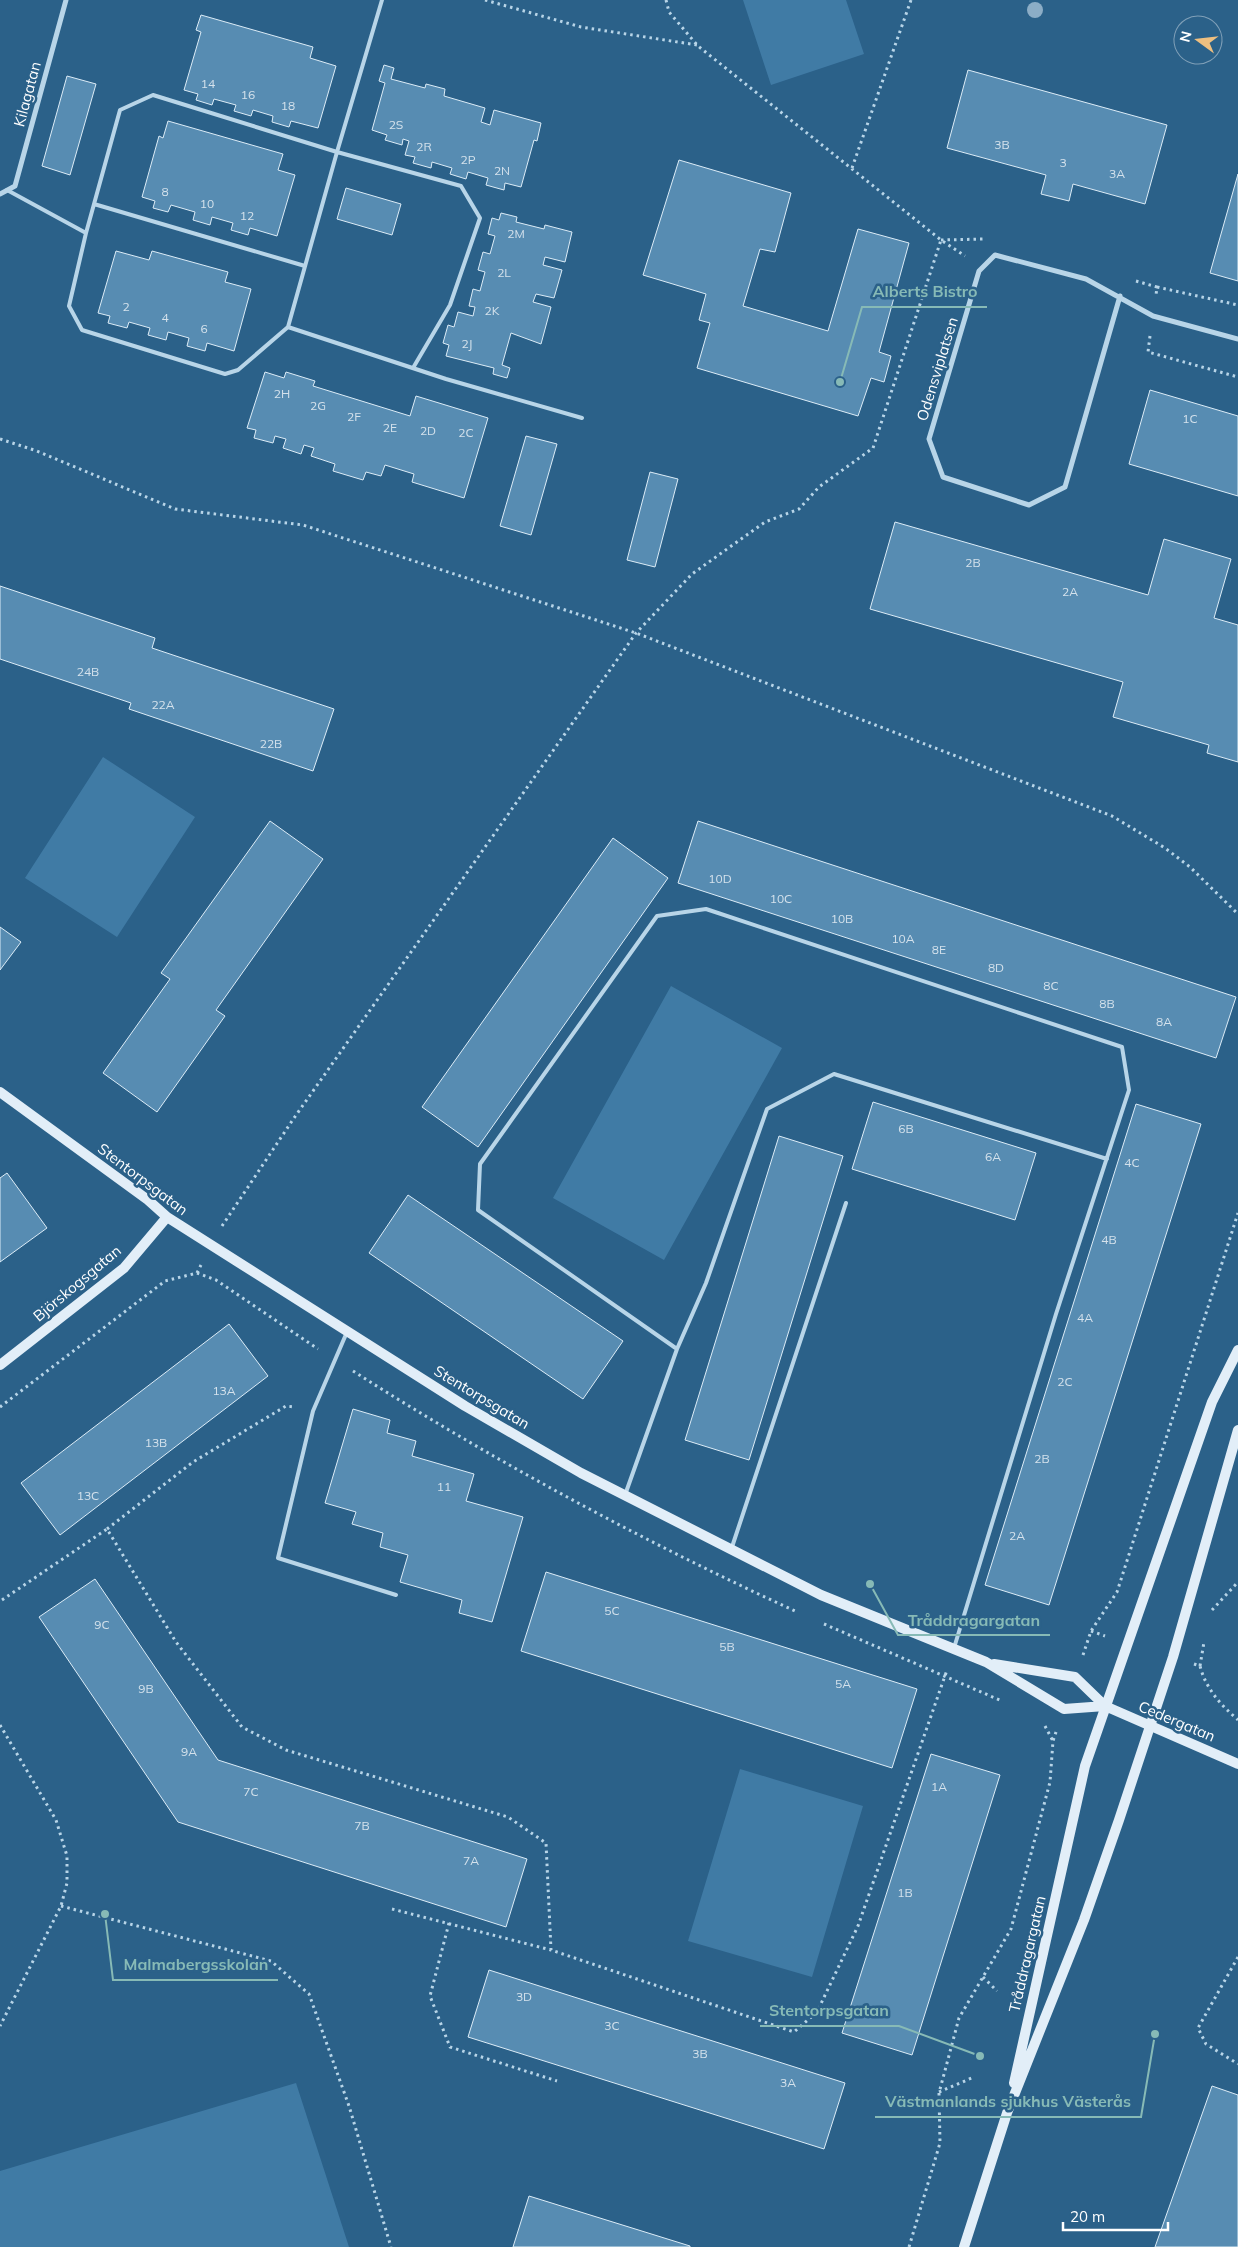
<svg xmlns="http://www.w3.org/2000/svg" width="1238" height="2247" font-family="Mulish,sans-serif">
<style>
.green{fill:#407ba5}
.building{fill:#578cb2;stroke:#dcecf7}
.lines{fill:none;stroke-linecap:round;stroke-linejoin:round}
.path{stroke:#b8d5e8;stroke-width:3;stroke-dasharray:2.5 4;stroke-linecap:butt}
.lane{stroke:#b8d5e8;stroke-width:4}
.street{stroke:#b8d5e8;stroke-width:5}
.secondary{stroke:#e2eef8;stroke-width:10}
.tree{fill:#8cadc6}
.labels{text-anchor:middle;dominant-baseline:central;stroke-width:5;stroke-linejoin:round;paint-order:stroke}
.number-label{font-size:12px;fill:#d5e2ec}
.street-label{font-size:15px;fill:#fff;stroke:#2b6189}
.leader{fill:none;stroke:#87bab6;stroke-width:2}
.callout-dot{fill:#87bab6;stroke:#2b6189;stroke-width:2}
.callout-label{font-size:16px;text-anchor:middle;font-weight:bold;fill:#87bab6;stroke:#2b6189;stroke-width:5;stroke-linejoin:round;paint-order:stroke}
</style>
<rect width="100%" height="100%" fill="#2b6189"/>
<!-- green -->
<path class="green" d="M743,0H846L864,54L771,85Z
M103,757L195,817L117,937L25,878Z
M671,986L782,1048L664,1260L553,1198Z
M740,1769L863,1806L812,1977L688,1941Z
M296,2083L349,2247H0V2171Z"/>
<!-- building -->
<path class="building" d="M201,15L313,47L310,58L336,66L318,128L291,121L289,127L272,122L273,116L253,110L251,116L234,111L236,105L214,99L212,105L196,100L198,94L184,90L201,32L196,30Z
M384,65L394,68L391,79L425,88L426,84L445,89L444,96L485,108L481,122L490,125L494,110L541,123L537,141L534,140L521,187L505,183L504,190L486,185L488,178L468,172L466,179L450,174L452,168L432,162L431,168L413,163L415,157L405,155L409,141L403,139L402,145L385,140L387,135L372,130L385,83L379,81Z
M968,70L1167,125L1145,204L1073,184L1069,201L1041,194L1046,175L947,148Z
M67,76L96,84L70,175L42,166Z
M168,121L283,154L278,170L295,175L277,236L250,228L248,235L231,230L233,223L212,217L210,225L193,220L195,212L171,205L168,212L153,208L155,201L142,197L159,136L163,138Z
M679,160L791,193L775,252L760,249L743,306L828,331L858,229L909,243L879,352L891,356L884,382L871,378L858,416L697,368L710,323L699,320L706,294L643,275Z
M1238,174V281L1210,273Z
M346,188L401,204L392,235L337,219Z
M501,213L517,217L516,222L544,229L545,225L572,232L565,262L545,257L543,265L562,270L554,298L536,294L533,302L551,307L541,344L511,333L502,365L510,368L507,378L493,374L494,368L446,356L449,345L443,343L448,325L454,327L458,312L473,316L475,307L469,306L473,289L480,291L485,272L478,270L483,252L490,254L495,236L488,234L492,218L499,220Z
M116,251L149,260L152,251L228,272L225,282L251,289L234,351L207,343L205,351L187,346L189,338L168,332L166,340L148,335L150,328L129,322L127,328L108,323L110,316L98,313Z
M265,372L284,378L286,372L315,381L313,386L410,416L416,396L488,418L464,498L412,482L414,474L385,465L381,476L366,472L363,480L333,471L335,464L311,456L314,448L304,445L301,454L283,448L286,439L275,436L273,443L254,438L256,430L247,428Z
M1150,390L1238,416V496L1129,464Z
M526,436L557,444L531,535L500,526Z
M650,472L678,479L655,567L627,560Z
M895,522L1148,595L1164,539L1231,559L1214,618L1238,625V762L1207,753L1209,745L1113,717L1123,682L870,609Z
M0,586L155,638L152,648L334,709L313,771L129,709L131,703L0,659Z
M270,821L323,859L216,1010L225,1016L157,1112L103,1073L170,979L161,973Z
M698,821L1236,997L1216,1058L678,883Z
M613,838L668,878L478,1147L422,1107Z
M0,927L21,942L0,970Z
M873,1102L1036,1153L1015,1220L852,1169Z
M1136,1104L1201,1124L1049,1605L985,1585Z
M779,1136L843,1156L749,1460L685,1440Z
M7,1173L47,1228L0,1262V1178Z
M408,1195L623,1341L583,1399L369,1253Z
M229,1324L268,1376L60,1535L21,1483Z
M353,1409L390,1420L387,1433L416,1441L412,1456L474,1474L466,1501L523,1517L492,1622L459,1613L462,1600L400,1582L408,1555L380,1547L383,1533L352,1524L356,1512L325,1503Z
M546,1572L917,1689L892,1768L521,1651Z
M95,1579L218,1760L527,1859L506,1927L178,1822L39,1617Z
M931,1754L1000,1775L912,2055L842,2033Z
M489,1970L845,2083L824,2149L468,2037Z
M1212,2086L1238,2095V2247H1155Z
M529,2196L690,2246V2247H513Z"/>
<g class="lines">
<!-- path -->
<path class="path" d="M485,0L581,27L697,45
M666,0L669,12L698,46L941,240L965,256
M852,168L911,0
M941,240L983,239
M1136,281L1157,287L1156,295
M1157,287L1238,305
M1150,336L1148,352L1238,377
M0,439L37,451L175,509L303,525L636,633L1112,816L1165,848L1190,867L1238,914
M222,1226L294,1118L636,633L692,574L765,522L799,509L819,487L873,448L941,240
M197,1273L201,1265
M353,1371C494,1461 643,1541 795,1611
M0,1407L165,1281L197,1273L216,1280L318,1349
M107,1529L193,1462L286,1406L295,1407
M2,1600L107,1529L176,1642L242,1727L286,1750L508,1817L546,1843L551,1950L794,2032L817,2012L858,1926L947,1670
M1212,1610L1238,1582
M824,1624L1002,1701
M1091,1631L1105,1636
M1083,1655L1091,1631L1117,1592L1238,1213
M1194,1664L1200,1666C1206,1689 1220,1704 1238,1720
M1200,1666L1204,1642
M0,1725L56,1820L67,1856V1883L61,1906L0,2026
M1045,1726L1053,1741
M61,1906L271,1961L309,1994L349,2106L391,2247
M392,1909L551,1950
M449,1923L430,1996L450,2047L557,2081
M1238,1957L1198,2028L1206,2044L1238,2064
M983,1977L997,1991
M939,2092L974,2077
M909,2247L940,2143L939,2093L959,2018L1011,1929L1050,1782L1053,1741L1057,1729"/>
<!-- lane -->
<path class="lane" d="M382,0L337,152L461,186L480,218L450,305L413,368
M7,190L86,233L69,306L82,330L225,374L238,370L288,327L446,379L582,418
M94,204L305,266
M86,233L120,110L153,95L337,152L288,327
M347,1332L313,1411L278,1558L396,1595
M677,1349L706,1283L767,1109L834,1074L1107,1159
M625,1495L677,1349L478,1210L480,1164L657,916L706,909L1122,1047L1129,1090L1056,1314L954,1648
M732,1547L846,1203"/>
<!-- street -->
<path class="street" d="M0,194L15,186L66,0
M1120,296L1065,487L1029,505L943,477L929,439L979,271L995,255L1086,279L1153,316L1238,339"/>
<!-- secondary -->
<path class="secondary" d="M0,1092L148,1200L167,1217L465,1406L581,1473L821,1595L986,1662L1064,1709L1105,1706
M0,1365L124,1268L167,1217
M994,1664L1075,1677L1105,1706L1238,1764
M1014,2083L1085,1766L1212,1402L1238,1350
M964,2247L1007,2113L1084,1920L1119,1820L1173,1657L1238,1430"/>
</g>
<!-- trees -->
<circle class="tree" cx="1035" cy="10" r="8"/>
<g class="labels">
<!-- number labels -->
<g class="number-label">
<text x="208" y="83">14</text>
<text x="248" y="94">16</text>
<text x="288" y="105">18</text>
<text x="396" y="124">2S</text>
<text x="1002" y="144">3B</text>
<text x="424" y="146">2R</text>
<text x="468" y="159">2P</text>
<text x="1063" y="162">3</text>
<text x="502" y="170">2N</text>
<text x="1117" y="173">3A</text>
<text x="165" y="191">8</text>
<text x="207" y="203">10</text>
<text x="247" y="215">12</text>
<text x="516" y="233">2M</text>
<text x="504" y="272">2L</text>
<text x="126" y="306">2</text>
<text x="492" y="310">2K</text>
<text x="165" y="317">4</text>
<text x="204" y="328">6</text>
<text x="467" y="343">2J</text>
<text x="282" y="393">2H</text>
<text x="318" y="405">2G</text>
<text x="354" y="416">2F</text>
<text x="1190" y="418">1C</text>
<text x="390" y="427">2E</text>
<text x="428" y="430">2D</text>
<text x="466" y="432">2C</text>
<text x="973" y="562">2B</text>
<text x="1070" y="591">2A</text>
<text x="88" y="671">24B</text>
<text x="163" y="704">22A</text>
<text x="271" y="743">22B</text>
<text x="720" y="878">10D</text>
<text x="781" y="898">10C</text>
<text x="842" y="918">10B</text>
<text x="903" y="938">10A</text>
<text x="939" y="949">8E</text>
<text x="996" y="967">8D</text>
<text x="1051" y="985">8C</text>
<text x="1107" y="1003">8B</text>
<text x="1164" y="1021">8A</text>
<text x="906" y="1128">6B</text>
<text x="993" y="1156">6A</text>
<text x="1132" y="1162">4C</text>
<text x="1109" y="1239">4B</text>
<text x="1085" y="1317">4A</text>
<text x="1065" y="1381">2C</text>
<text x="224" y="1390">13A</text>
<text x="156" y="1442">13B</text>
<text x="1042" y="1458">2B</text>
<text x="444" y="1486">11</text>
<text x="88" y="1495">13C</text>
<text x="1017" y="1535">2A</text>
<text x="612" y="1610">5C</text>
<text x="102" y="1624">9C</text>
<text x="727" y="1646">5B</text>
<text x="843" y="1683">5A</text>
<text x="146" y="1688">9B</text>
<text x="189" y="1751">9A</text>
<text x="939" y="1786">1A</text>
<text x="251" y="1791">7C</text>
<text x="362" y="1825">7B</text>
<text x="471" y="1860">7A</text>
<text x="905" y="1892">1B</text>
<text x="524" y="1996">3D</text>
<text x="612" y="2025">3C</text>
<text x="700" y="2053">3B</text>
<text x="788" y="2082">3A</text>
</g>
<!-- street labels -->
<g class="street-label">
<text transform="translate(27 94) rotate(-75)">Kilagatan</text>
<text transform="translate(937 369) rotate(-73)">Odensviplatsen</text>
<text transform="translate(143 1179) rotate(37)">Stentorpsgatan</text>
<text transform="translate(77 1283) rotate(-40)">Björskogsgatan</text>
<text transform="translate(482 1397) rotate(31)">Stentorpsgatan</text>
<text transform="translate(1177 1721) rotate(23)">Cedergatan</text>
<text transform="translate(1027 1954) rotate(-77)">Tråddragargatan</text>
</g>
</g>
<!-- callouts -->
<path class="leader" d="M840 382L862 307H987M870 1584L898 1635H1050M105 1914L113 1980H278M980 2056L899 2026H760M1155 2034L1141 2117H875"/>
<g class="callout-dot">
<circle cx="840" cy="382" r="5"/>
<circle cx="870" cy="1584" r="5"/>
<circle cx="105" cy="1914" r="5"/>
<circle cx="980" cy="2056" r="5"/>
<circle cx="1155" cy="2034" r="5"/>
</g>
<g class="callout-label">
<text x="925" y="297">Alberts Bistro</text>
<text x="974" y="1626">Tråddragargatan</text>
<text x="196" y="1970">Malmabergsskolan</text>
<text x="829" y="2016">Stentorpsgatan</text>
<text x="1008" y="2107">Västmanlands sjukhus Västerås</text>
</g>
<!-- north arrow -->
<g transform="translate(1198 40) rotate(285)"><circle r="24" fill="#2b6189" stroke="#80a0b8"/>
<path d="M0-4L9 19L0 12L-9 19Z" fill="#eebf80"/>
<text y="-8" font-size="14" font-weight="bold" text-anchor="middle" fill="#ffffff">N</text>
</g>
<!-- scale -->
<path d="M1063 2222v8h105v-8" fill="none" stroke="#ffffff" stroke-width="2.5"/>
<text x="1070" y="2222" font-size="15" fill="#ffffff" stroke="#2b6189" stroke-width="4" paint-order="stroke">20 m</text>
</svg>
